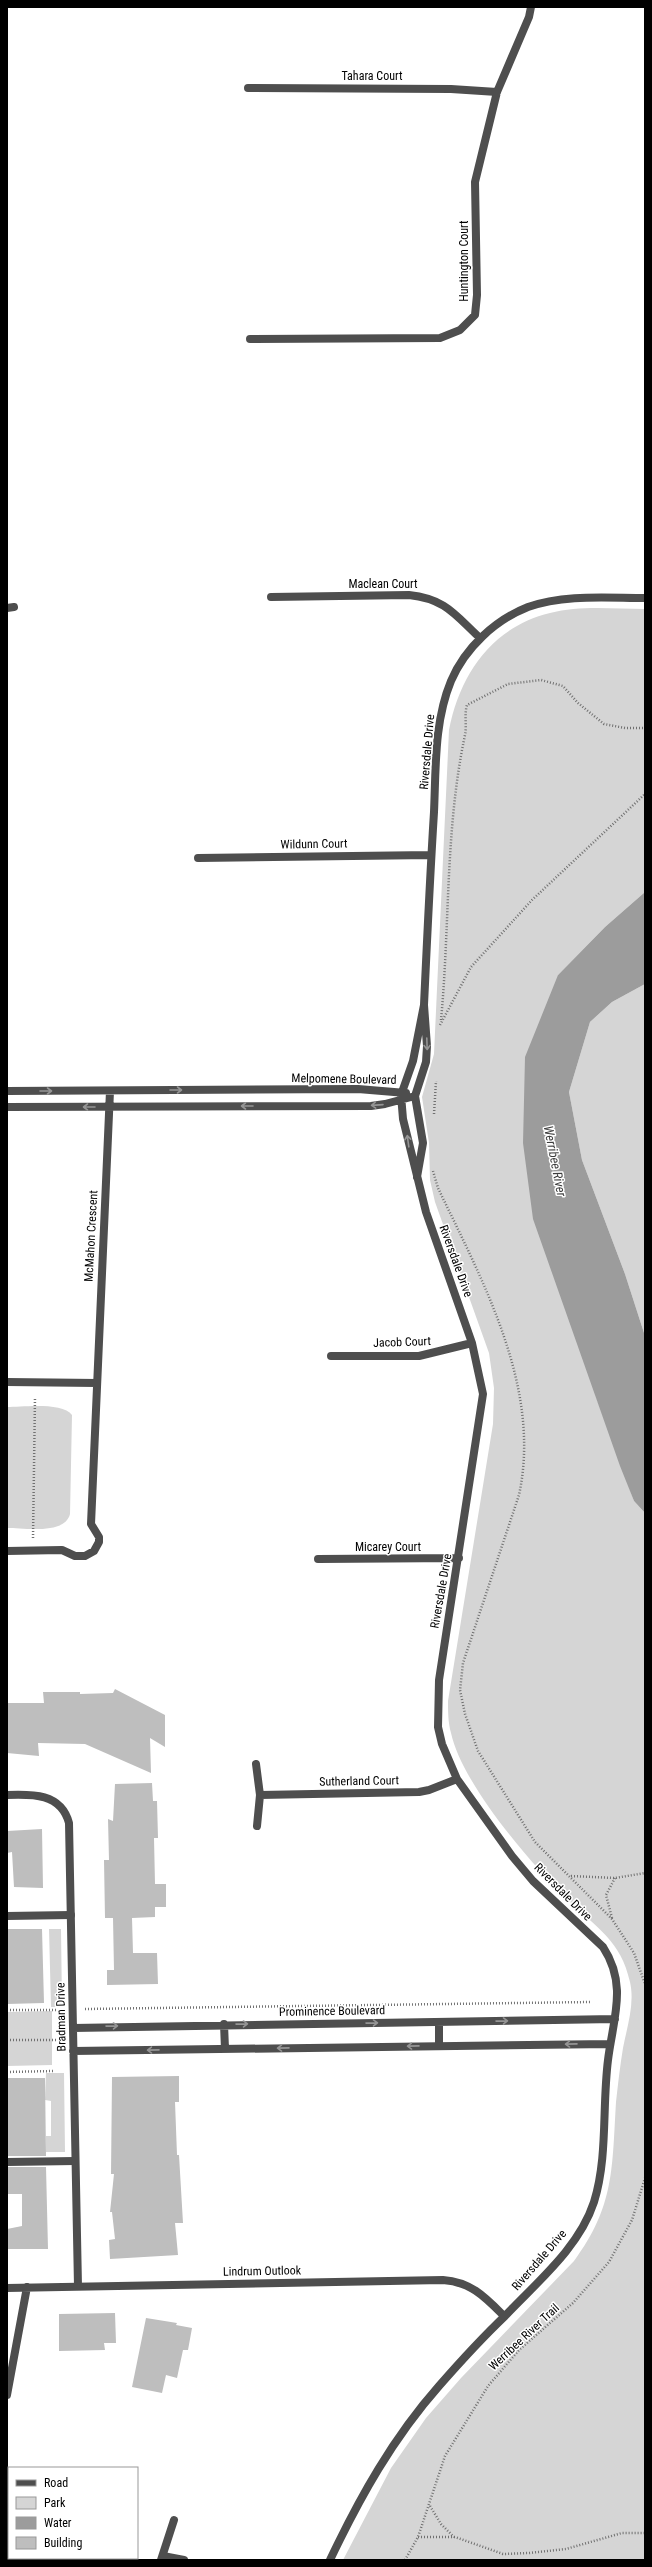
<svg xmlns="http://www.w3.org/2000/svg" width="652" height="2567" font-family="'Roboto Condensed',sans-serif">
<style>
.green{fill:#d5d5d5}
.water{fill:#9c9c9c}
.building{fill:#bebebe}
.lines{fill:none;stroke-linecap:round;stroke-linejoin:round}
.path{stroke:#707070;stroke-width:2.5;stroke-dasharray:1 2;stroke-linecap:butt}
.service{stroke:#4e4e4e;stroke-width:8}
.minor{stroke:#4e4e4e;stroke-width:8}
.oneway{stroke:#959595}
.labels{text-anchor:middle;dominant-baseline:central;stroke-width:3;stroke-linejoin:round;paint-order:stroke}
.street-label{font-size:12px;fill:#000;stroke:#fff}
.water-label{font-size:13px;font-style:italic;fill:#3d3d3d;stroke:#fff}
</style>
<rect width="100%" height="100%" fill="#fff"/>
<!-- green -->
<path class="green" d="M645,609V892L605,927L558,975L595,1394L634,1501L645,1513V2560H343L391,2468L426,2418L461,2378L574,2261C615,2206 612,2167 616,2102C618,2084 620,2066 623,2048C627,2027 635,2004 630,1982C621,1941 597,1928 569,1901C531,1864 462,1784 451,1733C448,1722 448,1711 448,1701L493,1424L494,1388L489,1353L435,1202L430,1180L429,1143L422,1097L434,1054L449,730C460,674 492,627 550,613C580,605 614,609 645,609Z
M645,984V1336L625,1274L582,1160L569,1092L590,1022L612,1002Z
M7,1407C23,1407 63,1402 72,1415L70,1514C65,1535 24,1528 7,1528Z
M49,1929H61L62,2007H51Z
M52,2011V2065L7,2066V2012Z
M46,2073H64L65,2152H46V2136H51V2101L45,2100Z"/>
<!-- water -->
<path class="water" d="M645,892V984L612,1002L590,1022L569,1092L582,1160L625,1274L645,1336V1513L634,1501L620,1466L533,1219L523,1143L525,1057L558,975L605,927Z"/>
<!-- building -->
<path class="building" d="M115,1689L165,1715V1747L150,1738L151,1773L85,1744L38,1743L39,1756L7,1753V1703H44L43,1692H80V1694L113,1693Z
M152,1783L153,1801H157L158,1838H154L155,1884H166V1907H155V1917L132,1918L133,1953H157L158,1984L107,1985V1970H114L113,1918H105L104,1860H109L108,1819L113,1821L115,1784Z
M42,1829L43,1888L14,1887L12,1852L7,1853V1831Z
M7,1929H42L44,2003L7,2004Z
M179,2076V2102H175L177,2155H179L183,2223H175L178,2255L110,2259L109,2240L115,2239L112,2212H110L114,2174H111L112,2077Z
M7,2078H45L46,2156H7Z
M7,2167H46L48,2249H7V2229L22,2226V2194H7Z
M115,2313L116,2343H104L105,2350L59,2351V2314Z
M146,2318L177,2323L176,2325L192,2328L188,2350H183L177,2378L166,2375L162,2393L132,2387Z"/>
<g class="lines">
<!-- path -->
<path class="path" d="M441,1020C450,925 445,829 465,735C467,725 464,715 467,705L508,684L541,680L563,686L578,703L604,724L625,728H645
M440,1025L471,967L532,900L645,794
M434,1114L436,1081
M433,1171L438,1188C483,1282 542,1388 519,1495L463,1663L460,1690L465,1714L478,1751L535,1842L612,1919L634,1953L645,1984
M33,1538L35,1397
M571,1876L615,1878L645,1873
M612,1918L606,1895L615,1878
M85,2009L590,2002
M7,2010H58
M7,2040H60
M7,2072L54,2071
M430,2506L441,2524L454,2537
M418,2537H455L503,2554L529,2553L566,2549L622,2533H645
M405,2560L418,2537L445,2456L488,2386L519,2350L573,2303L609,2262L632,2220L645,2178"/>
<!-- service -->
<path class="service" d="M7,1916L71,1915
M7,2162L75,2161"/>
<!-- minor -->
<path class="minor" d="M248,88L451,89L497,92
M250,339L440,338L460,330L475,315L477,295L475,182L497,92L529,17L531,7
M271,597L409,595C446,599 455,615 480,638
M7,608L14,607
M198,858L431,855
M7,1091L358,1089L406,1093
M7,1107L371,1106L385,1104L415,1096
M417,1177L423,1143L415,1096L426,1062L427,1046L424,1005C427,940 430,876 434,812C436,768 434,722 451,681C465,648 495,620 528,607C564,594 607,598 645,598
M331,1356H419L472,1343
M7,1382L97,1383
M7,1551L62,1550L75,1556H85L94,1551L99,1542V1537L91,1524L110,1091
M318,1559L459,1558
M256,1764L260,1795L257,1826
M7,1795C32,1794 61,1793 69,1823L78,2286
M260,1795L419,1792L429,1790L457,1779
M439,2022V2046
M224,2024L225,2049
M73,2028L615,2019
M73,2051L610,2044
M7,2288L443,2280C471,2282 485,2297 504,2316
M7,2395L27,2287
M163,2556L184,2560
M161,2560L174,2520
M330,2560C360,2497 393,2438 439,2386C460,2362 482,2338 505,2316C537,2282 579,2248 594,2202C608,2157 602,2107 608,2060C613,2019 628,1985 603,1947L533,1881L512,1856L457,1779L442,1744L438,1727L439,1680L483,1394L472,1343L426,1212L403,1119L401,1095L413,1061L424,1005"/>
</g>
<!-- one-way arrows -->
<defs><path id="oneway-shaft" d="M-6 0H5M1.5-3L5.5 0L1.5 3" fill="none" stroke-width="1.6" stroke-linecap="round" stroke-linejoin="round"/></defs>
<g class="oneway">
<use href="#oneway-shaft" transform="translate(427 1044) rotate(88)"/>
<use href="#oneway-shaft" transform="translate(176 1090)"/>
<use href="#oneway-shaft" transform="translate(46 1091)"/>
<use href="#oneway-shaft" transform="translate(377 1105) rotate(176)"/>
<use href="#oneway-shaft" transform="translate(247 1106) rotate(180)"/>
<use href="#oneway-shaft" transform="translate(89 1107) rotate(180)"/>
<use href="#oneway-shaft" transform="translate(408 1141) rotate(-98)"/>
<use href="#oneway-shaft" transform="translate(502 2021) rotate(-1)"/>
<use href="#oneway-shaft" transform="translate(372 2023) rotate(-1)"/>
<use href="#oneway-shaft" transform="translate(242 2024) rotate(-1)"/>
<use href="#oneway-shaft" transform="translate(112 2026) rotate(-1)"/>
<use href="#oneway-shaft" transform="translate(571 2044) rotate(179)"/>
<use href="#oneway-shaft" transform="translate(413 2046) rotate(179)"/>
<use href="#oneway-shaft" transform="translate(283 2048) rotate(179)"/>
<use href="#oneway-shaft" transform="translate(153 2050) rotate(179)"/>
</g>
<g class="labels">
<!-- street labels -->
<g class="street-label">
<text x="372" y="76">Tahara Court</text>
<text transform="translate(464 261) rotate(-90)">Huntington Court</text>
<text x="383" y="584">Maclean Court</text>
<text transform="translate(427 752) rotate(-85)">Riversdale Drive</text>
<text transform="translate(314 844) rotate(-1)">Wildunn Court</text>
<text transform="translate(344 1079) rotate(1)">Melpomene Boulevard</text>
<text transform="translate(91 1236) rotate(-87)">McMahon Crescent</text>
<text transform="translate(456 1261) rotate(70)">Riversdale Drive</text>
<text transform="translate(402 1342) rotate(-2)">Jacob Court</text>
<text x="388" y="1547">Micarey Court</text>
<text transform="translate(441 1591) rotate(-80)">Riversdale Drive</text>
<text transform="translate(359 1781) rotate(-1)">Sutherland Court</text>
<text transform="translate(563 1892) rotate(45)">Riversdale Drive</text>
<text transform="translate(332 2011) rotate(-1)">Prominence Boulevard</text>
<text transform="translate(61 2017) rotate(-91)">Bradman Drive</text>
<text transform="translate(539 2260) rotate(-49)">Riversdale Drive</text>
<text transform="translate(262 2271) rotate(-1)">Lindrum Outlook</text>
<text transform="translate(524 2337) rotate(-43)">Werribee River Trail</text>
</g>
<!-- water labels -->
<g class="water-label">
<text transform="translate(555 1161) rotate(79)">Werribee River</text>
</g>
</g>
<!-- border -->
<rect width="652" height="2567" fill="none" stroke="#000000" stroke-width="16"/>
<!-- legend -->
<rect x="8" y="2467" width="130" height="92" fill="#ffffff" stroke="#999999"/>
<rect x="16" y="2480" width="20" height="6" fill="#4e4e4e" stroke="#999999"/>
<text x="44" y="2487" font-size="12" fill="#000000">Road</text>
<rect x="16" y="2497" width="20" height="12" fill="#d5d5d5" stroke="#999999"/>
<text x="44" y="2507" font-size="12" fill="#000000">Park</text>
<rect x="16" y="2517" width="20" height="12" fill="#9c9c9c" stroke="#999999"/>
<text x="44" y="2527" font-size="12" fill="#000000">Water</text>
<rect x="16" y="2537" width="20" height="12" fill="#bebebe" stroke="#999999"/>
<text x="44" y="2547" font-size="12" fill="#000000">Building</text>
</svg>
